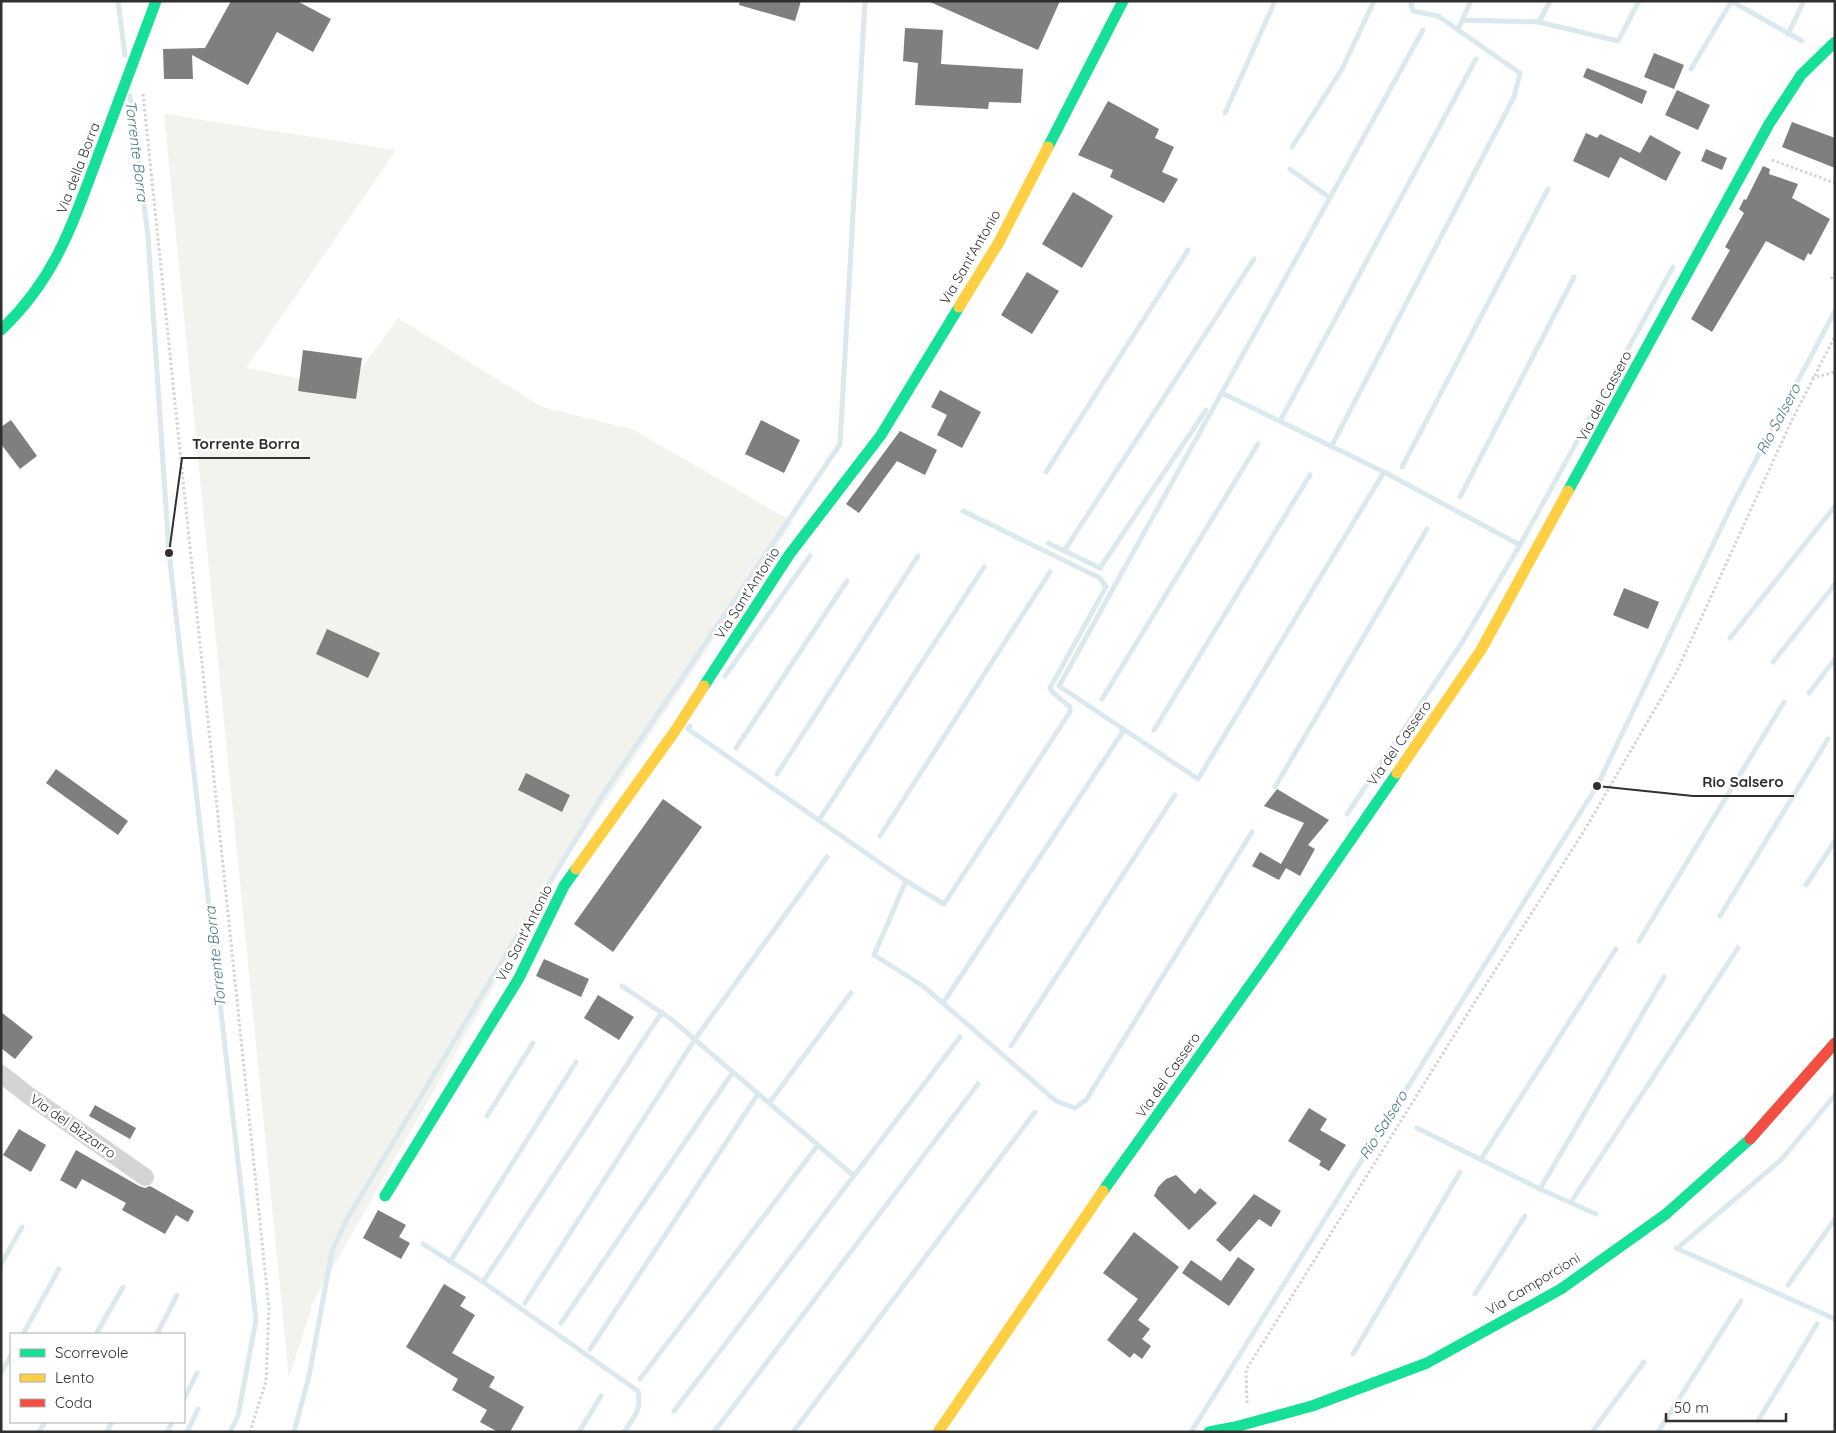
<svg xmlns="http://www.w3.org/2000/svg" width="1836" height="1433" font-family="Quicksand,sans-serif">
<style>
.green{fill:#f1f3ec}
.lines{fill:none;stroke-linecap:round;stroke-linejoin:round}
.stream{stroke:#dbe9ee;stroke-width:5}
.building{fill:#7f7f7f}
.path{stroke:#d4d4d4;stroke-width:3;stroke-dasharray:2.5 2.5;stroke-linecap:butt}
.street{stroke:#d4d4d4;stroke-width:18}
.fast{stroke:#16e098;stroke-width:11}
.slow{stroke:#ffcf43;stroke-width:11}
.jam{stroke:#f24e42;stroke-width:11}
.labels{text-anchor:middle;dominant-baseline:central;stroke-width:5;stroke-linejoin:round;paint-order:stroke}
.street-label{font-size:14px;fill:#303030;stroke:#fff}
.water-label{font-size:15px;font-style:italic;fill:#46798b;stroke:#fff}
.leader{fill:none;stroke:#303030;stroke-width:2}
.callout-dot{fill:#303030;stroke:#fff;stroke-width:2}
.callout-label{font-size:15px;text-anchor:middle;font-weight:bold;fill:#303030;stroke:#fff;stroke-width:5;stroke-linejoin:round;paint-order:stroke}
</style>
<rect width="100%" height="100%" fill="#fff"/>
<!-- green -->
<path class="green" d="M164,114L396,150L246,368L347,388L398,318L542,407L634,430L793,522L567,858L313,1302L289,1378Z"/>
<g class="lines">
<!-- stream -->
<path class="stream" d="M118,1L125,55
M1731,1L1802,41
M1463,20L1539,22L1618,41L1639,1
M1539,22L1550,1
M1458,29L1471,1
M1788,34L1804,1
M1691,69L1731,2
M130,96L148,236L169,553L256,1320L238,1416L230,1432
M1225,113L1275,1
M1292,147L1342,69L1374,1
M1290,169L1330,198
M1222,393L1384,472L1520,545
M1280,421L1476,59
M1331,447L1514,97L1520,73L1438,16L1413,11L1411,5L1413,1
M1402,467L1548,189
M1046,472L1188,250
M1384,472L1198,779L1059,686L1423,30
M1460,497L1574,277
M1048,543L1100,568L1206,410
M1064,551L1254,259
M1730,638L1835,506
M1773,662L1835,584
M725,676L810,556
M1809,693L1835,659
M1102,699L1258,444
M690,726L688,729L906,881L874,955L923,986L1056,1101L1075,1108L1086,1100L1252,832
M1154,730L1310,475
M736,748L847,581
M777,774L918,556
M1275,787L1427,529
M1347,814L1463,641L1520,545L1673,267
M819,820L984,567
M880,836L1050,572
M906,881L944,904L1070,712V707L1052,692L1050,688L1106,587L1100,578L963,511
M1806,885L1835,841
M1720,916L1828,739
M1639,941L1784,702
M622,986L671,1019L854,1176
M943,1003L1124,730
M1011,1046L1175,795
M769,1103L851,993
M487,1116L533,1043
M1417,1128L1540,1189L1596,1214
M1481,1159L1616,949
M1540,1189L1664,977
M1571,1202L1738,948
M423,1244L483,1282L638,1391C642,1410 634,1417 624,1432
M1681,1245L1781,1160L1835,1095
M1676,1248L1835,1319
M450,1262L576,1062
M1,1264L22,1227
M483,1282L662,1012
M1788,1285L1835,1219
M1475,1294L1525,1216
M525,1303L695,1039L827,857
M561,1323L733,1072
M23,1334L59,1269
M96,1334L123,1287
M157,1334L177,1295
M590,1349L758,1094
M1353,1354L1460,1172
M1,1373L11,1355
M640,1379L818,1145
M184,1399L197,1373
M674,1411L960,1037
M1758,1421L1817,1324
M39,1432L45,1422
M107,1432L112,1422
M167,1432L172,1422
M187,1432L198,1409
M294,1432L309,1376L332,1251L347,1219L600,799L840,444L865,1
M579,1432L601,1396
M714,1432L978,1084
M793,1432L1035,1112
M1191,1432L1597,786L1732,505L1835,311
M1592,1432L1644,1362
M1658,1432L1741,1301"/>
</g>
<!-- building -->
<path class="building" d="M231,1H297L331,19L313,52L277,32L248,85L192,55L193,79H164L163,49L205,48Z
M740,1H801L795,21L739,5Z
M928,1H1060L1038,50Z
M905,28L943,30L941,64L1023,69L1021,103L989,102L988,109L915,105L918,63L903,61Z
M1654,53L1684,65L1674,89L1644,77Z
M1587,68L1647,91L1642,104L1583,77Z
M1677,90L1710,105L1698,130L1665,115Z
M1108,101L1159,129L1155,138L1174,147L1162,172L1178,179L1164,203L1110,177L1113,170L1078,155Z
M1792,122L1835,138V168L1782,147Z
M1586,133L1597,138L1600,134L1640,153L1650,135L1681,152L1666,181L1620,157L1609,178L1573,161Z
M1706,149L1727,158L1722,170L1701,161Z
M1763,166L1770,169L1769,174L1798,184L1792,198L1830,219L1811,255L1808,253L1804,261L1766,241L1712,332L1691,319L1730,250L1725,247L1744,213L1739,209L1744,199L1746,200Z
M1073,192L1113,216L1082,268L1042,244Z
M1027,272L1059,291L1032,334L1001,315Z
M303,350L362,358L356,399L298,391Z
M940,390L981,412L962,448L937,435L947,415L931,407Z
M11,420L37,456L20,469L1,444V427Z
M761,420L800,440L784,473L745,454Z
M900,431L937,450L925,475L897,461L859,513L846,504Z
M1624,588L1659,602L1648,629L1613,615Z
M327,629L380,653L368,678L316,654Z
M56,769L128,821L118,835L46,783Z
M526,773L570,795L562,812L518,790Z
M1277,789L1329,820L1308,845L1315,849L1300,876L1286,868L1279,880L1252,866L1260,852L1281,864L1304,823L1264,806Z
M663,799L702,827L613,952L574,924Z
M544,959L589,979L581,997L536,976Z
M598,995L634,1017L619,1040L584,1018Z
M1,1012L33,1037L15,1059L1,1048Z
M95,1105L136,1128L130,1139L89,1116Z
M1309,1108L1327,1119L1320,1130L1346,1145L1329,1171L1319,1165L1321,1161L1288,1141Z
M19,1129L46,1145L31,1172L3,1155Z
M76,1150L139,1186L145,1188L150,1186L194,1211L188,1222L176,1215L165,1234L122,1210L126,1203L82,1179L76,1189L60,1180Z
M1176,1175L1195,1194L1200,1188L1217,1203L1189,1230L1154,1196L1158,1187L1166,1179Z
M1254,1194L1281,1211L1271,1227L1259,1219L1230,1252L1216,1240Z
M378,1210L406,1225L399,1237L410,1243L401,1259L363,1238Z
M1134,1232L1179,1267L1138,1320L1150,1329L1142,1339L1151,1346L1142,1359L1134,1353L1130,1358L1107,1340L1138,1299L1103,1273Z
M1238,1257L1255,1269L1229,1306L1182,1273L1191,1260L1221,1281Z
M444,1284L466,1297L460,1306L475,1315L452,1353L495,1377L489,1387L524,1407L510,1432H498L480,1422L487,1410L452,1390L458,1379L406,1347Z"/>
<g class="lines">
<!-- path -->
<path class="path" d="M143,94L269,1309L266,1381L250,1432
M1772,160L1835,183
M1831,279L1835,273
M1812,378L1835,372
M1247,1403L1246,1370L1473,1005L1584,831L1677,671L1791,422L1835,336"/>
<!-- street -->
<path class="street" d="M1,1074L28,1095L145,1177"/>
<!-- fast -->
<path class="fast" d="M1048,147L1123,1
M1,330C58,276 74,219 101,148C119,99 138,50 156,1
M1568,491L1769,124L1801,75L1835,42
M704,686L789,555L881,435L959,307
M1103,1191L1268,960L1397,773
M385,1196L519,978L564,886L576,869
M1209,1432L1235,1427L1312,1406L1427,1363L1561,1289L1666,1214L1750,1139"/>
<!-- slow -->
<path class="slow" d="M959,307L999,242L1048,147
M1397,773L1481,650L1568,491
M576,869L675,731L704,686
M938,1432L1103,1191"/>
<!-- jam -->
<path class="jam" d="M1750,1139L1835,1043"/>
</g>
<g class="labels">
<!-- street labels -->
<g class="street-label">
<text transform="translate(78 168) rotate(-69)">Via della Borra</text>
<text transform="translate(970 257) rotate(-60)">Via Sant'Antonio</text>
<text transform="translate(1604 396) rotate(-62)">Via del Cassero</text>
<text transform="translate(747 593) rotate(-57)">Via Sant'Antonio</text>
<text transform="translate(1399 743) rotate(-55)">Via del Cassero</text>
<text transform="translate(524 933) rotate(-63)">Via Sant'Antonio</text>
<text transform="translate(1168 1075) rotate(-55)">Via del Cassero</text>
<text transform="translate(73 1126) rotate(35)">Via del Bizzarro</text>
<text transform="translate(1533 1284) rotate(-31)">Via Camporcioni</text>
</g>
<!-- water labels -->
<g class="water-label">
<text transform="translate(137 151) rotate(83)">Torrente Borra</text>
<text transform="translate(1778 419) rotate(-62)">Rio Salsero</text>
<text transform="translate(215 957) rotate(-96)">Torrente Borra</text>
<text transform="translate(1383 1125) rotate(-58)">Rio Salsero</text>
</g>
</g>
<!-- callouts -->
<path class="leader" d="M169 553L182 458H310M1597 786L1693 796H1794"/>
<g class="callout-dot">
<circle cx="169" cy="553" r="5"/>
<circle cx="1597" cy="786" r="5"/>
</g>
<g class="callout-label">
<text x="246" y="449">Torrente Borra</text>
<text x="1743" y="787">Rio Salsero</text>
</g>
<!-- border -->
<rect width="1836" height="1433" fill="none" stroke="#303030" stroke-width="5"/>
<!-- legend -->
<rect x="10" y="1333" width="175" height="90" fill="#ffffff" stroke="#acacac"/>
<rect x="20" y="1349" width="25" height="8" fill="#16e098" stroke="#acacac"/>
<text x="55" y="1358" font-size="15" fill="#303030">Scorrevole</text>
<rect x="20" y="1374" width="25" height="8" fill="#ffcf43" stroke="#acacac"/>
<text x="55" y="1383" font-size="15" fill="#303030">Lento</text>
<rect x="20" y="1399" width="25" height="8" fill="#f24e42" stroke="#acacac"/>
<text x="55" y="1408" font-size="15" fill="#303030">Coda</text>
<!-- scale -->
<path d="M1666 1413v8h120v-8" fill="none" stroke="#303030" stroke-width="2.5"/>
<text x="1674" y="1413" font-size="15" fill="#303030" stroke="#ffffff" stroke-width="4" paint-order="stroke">50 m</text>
</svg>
